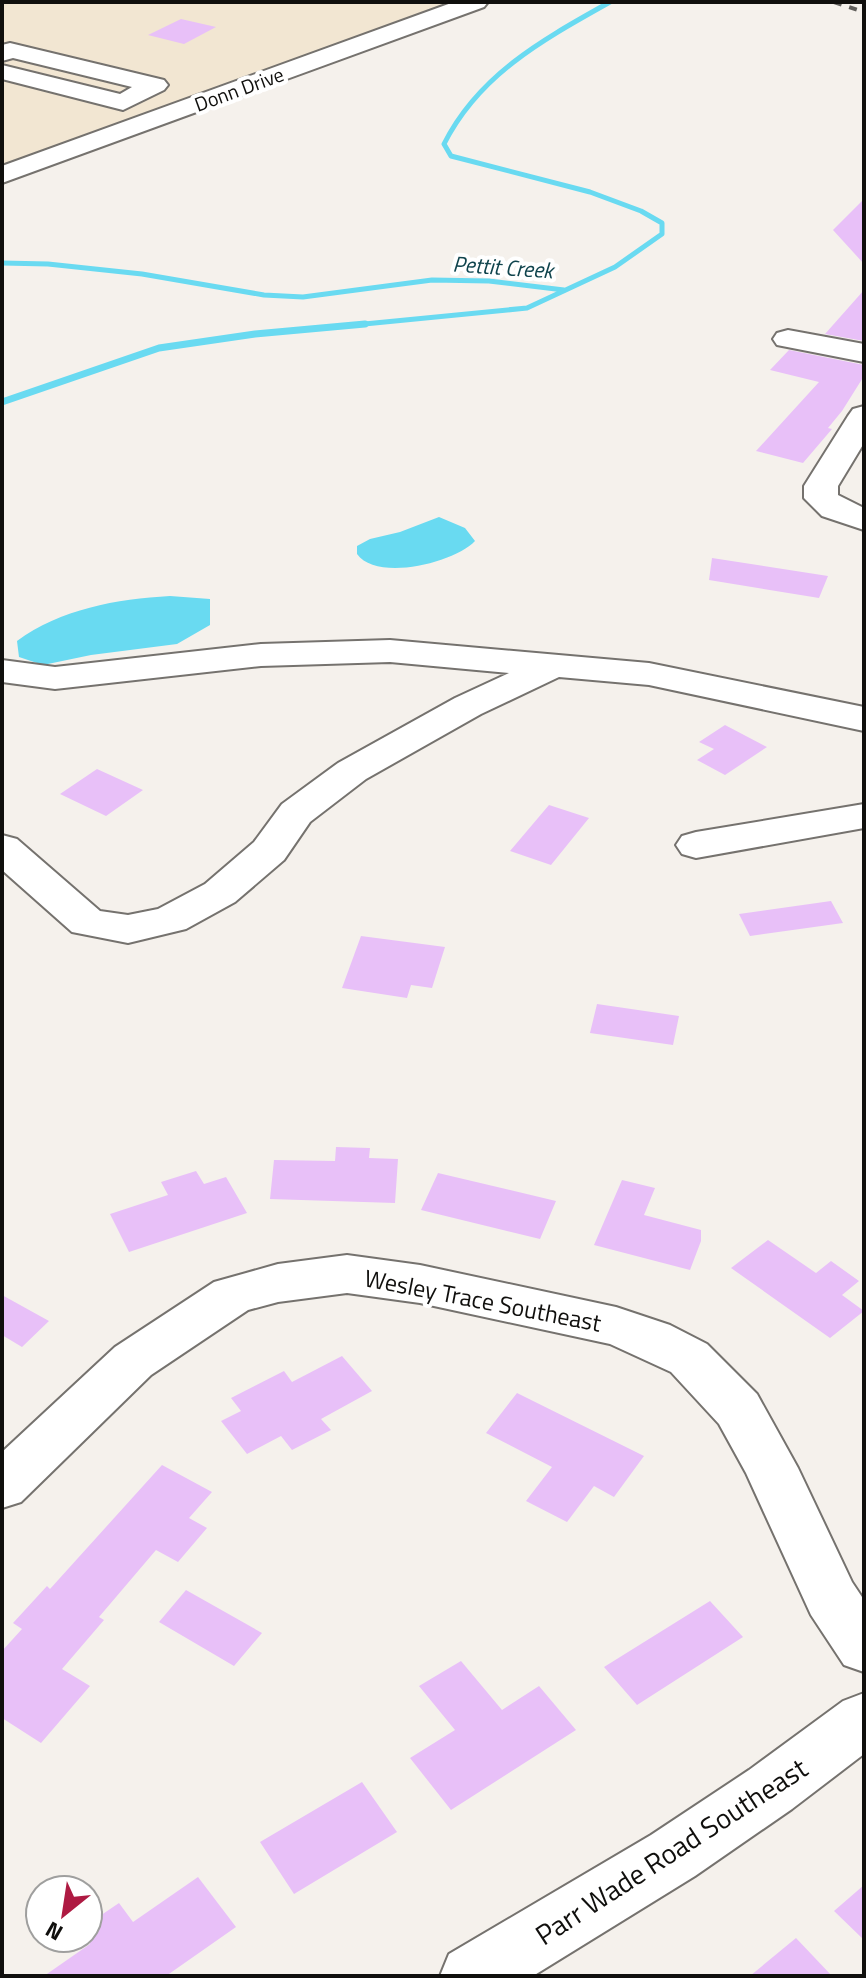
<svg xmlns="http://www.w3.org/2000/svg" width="866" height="1978" font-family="'Titillium Web',sans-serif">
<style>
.industrial{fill:#f2e6d2}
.water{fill:#69daf1}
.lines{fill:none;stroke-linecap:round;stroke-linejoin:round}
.stream-far1{stroke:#69daf1;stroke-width:5}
.stream{stroke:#69daf1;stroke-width:7}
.building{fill:#e8c0f8}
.minor-casing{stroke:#75726e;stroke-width:4}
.minor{fill:#fff;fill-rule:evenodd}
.rail{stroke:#605e5b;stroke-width:4;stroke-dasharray:8 8;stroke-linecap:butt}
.labels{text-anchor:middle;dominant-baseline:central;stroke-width:8;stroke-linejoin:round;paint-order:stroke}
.far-street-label{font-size:20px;fill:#100f0d;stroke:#fff}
.far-water-label{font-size:22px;font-style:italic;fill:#10444d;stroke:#fff}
.street-label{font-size:24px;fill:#100f0d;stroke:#fff}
.near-street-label{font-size:28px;fill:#100f0d;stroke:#fff}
</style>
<rect width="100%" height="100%" fill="#f5f1ec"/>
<!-- industrial -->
<path class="industrial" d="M2,2H476L2,175Z"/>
<!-- water -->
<path class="water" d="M439,517L465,528L475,541C454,563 377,582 357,554V546L370,539L400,532Z
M170,596L210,599V625L177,644L91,655L43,665L19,657L17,641C60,609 117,599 170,596Z"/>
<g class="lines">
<!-- stream-far1 -->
<path class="stream-far1" d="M2,263L48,264L142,274L264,295L303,297L432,280L489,281L564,290
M344,326L527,308L615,267L662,234V223L641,211L590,192L451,156L444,144C479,74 544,39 610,2"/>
<!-- stream -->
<path class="stream" d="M2,402L159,348L255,334L365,324"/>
</g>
<!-- building -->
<path class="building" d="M181,19L216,27L184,44L148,35Z
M864,199V264L833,230Z
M864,290V341L825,334Z
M789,350L864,365V376L842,411L828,428L832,429L803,463L756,451L819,382L770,370Z
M712,558L828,576L819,598L709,580Z
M725,725L767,747L725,775L697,760L714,749L699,742Z
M97,769L143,790L106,816L60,794Z
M549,805L589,818L551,865L510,851Z
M831,901L843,923L750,936L739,914Z
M361,936L445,947L432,988L411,985L407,998L342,988Z
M597,1004L679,1016L673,1045L590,1033Z
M336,1147L370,1148L369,1158L398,1159L395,1203L270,1199L274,1160L335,1161Z
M196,1171L204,1184L226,1177L247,1213L129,1252L110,1214L168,1195L161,1182Z
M438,1173L556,1201L540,1239L421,1210Z
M622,1180L655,1188L644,1215L701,1230V1241L690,1270L594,1245Z
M768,1240L816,1273L831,1261L859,1281L842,1295L864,1311L830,1338L731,1268Z
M2,1295L49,1321L22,1347L2,1335Z
M342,1356L372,1391L321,1419L331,1430L292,1450L281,1436L247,1454L221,1421L241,1411L231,1398L284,1371L292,1382Z
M517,1393L644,1456L614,1497L594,1486L567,1522L526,1501L552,1467L486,1433Z
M162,1465L212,1492L189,1518L207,1528L178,1562L156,1550L99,1617L104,1620L62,1669L90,1686L41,1743L2,1718V1651L22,1629L13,1623L47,1586L50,1589Z
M186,1590L262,1633L234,1666L159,1622Z
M710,1601L743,1637L637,1705L604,1667Z
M461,1661L502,1710L539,1686L576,1730L451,1810L410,1758L455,1730L419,1686Z
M362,1782L397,1832L294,1894L260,1842Z
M198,1877L236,1927L166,1976H44L90,1944L88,1924L119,1903L133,1922Z
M864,1885V1940L834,1911Z
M796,1938L832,1976H750Z"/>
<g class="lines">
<defs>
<path id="minor" d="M454,2H488L484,7L2,183V166Z
M10,43L164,80L168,85L164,90L123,110L2,79V65L120,94L132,87L13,58L2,61V45Z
M788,330L864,344V362L777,345L773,339L777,333Z
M864,406V443L838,486V495L864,508V530L822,516L804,498V486L848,416L853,409Z
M390,640L649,663L864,707V731L649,685L559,677L481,714L366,779L310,822L284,860L235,902L186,929L128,943L72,932L2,870V835L17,839L100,911L128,915L158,909L205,884L254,842L282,804L338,763L455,698L509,673L390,662L261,666L55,689L2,682V660L55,667L261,644Z
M864,804V828L696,858L682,854L676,845L682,836L696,832Z
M347,1255L420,1265L616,1307L670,1325L707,1344L757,1394L798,1468L852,1582L864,1600V1672L844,1665L811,1615L746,1473L719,1424L671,1372L610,1344L420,1303L347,1293L278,1302L248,1310L151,1375L21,1502L2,1508V1452L115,1347L214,1282L278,1264Z
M864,1693V1754L792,1809L695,1876L533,1976H440L449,1954L651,1835L749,1770L843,1701Z"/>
</defs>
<!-- minor casing -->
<use href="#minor" class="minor-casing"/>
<!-- minor -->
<use href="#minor" class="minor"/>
<!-- rail -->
<path class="rail" d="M834,2L864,12"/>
</g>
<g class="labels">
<!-- far-street labels -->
<g class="far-street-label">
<text transform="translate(239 89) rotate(-20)">Donn Drive</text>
</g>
<!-- far-water labels -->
<g class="far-water-label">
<text transform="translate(503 267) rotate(4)">Pettit Creek</text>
</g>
<!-- street labels -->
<g class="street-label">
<text transform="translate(483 1300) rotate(11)">Wesley Trace Southeast</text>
</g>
<!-- near-street labels -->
<g class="near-street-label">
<text transform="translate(671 1851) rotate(-33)">Parr Wade Road Southeast</text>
</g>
</g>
<!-- border -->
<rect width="866" height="1978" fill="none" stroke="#100f0d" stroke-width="8"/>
<!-- north arrow -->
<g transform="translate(64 1914) rotate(210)"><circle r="38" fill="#ffffff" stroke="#9f9f9e" stroke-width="2"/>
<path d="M0-6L14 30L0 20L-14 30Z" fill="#ae1a42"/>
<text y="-12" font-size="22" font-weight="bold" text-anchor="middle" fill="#100f0d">N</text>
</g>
</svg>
